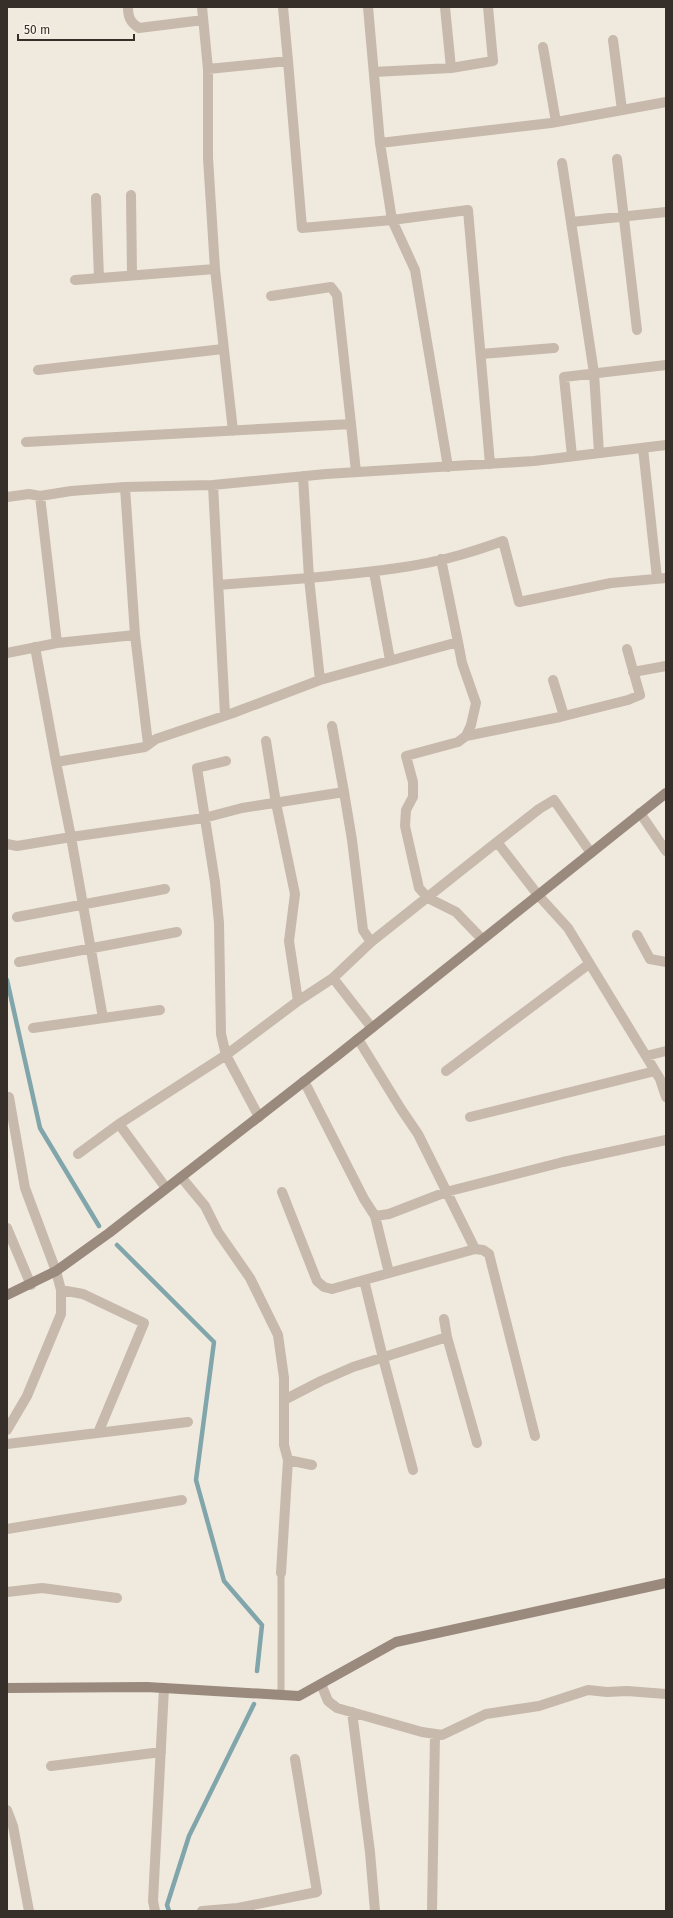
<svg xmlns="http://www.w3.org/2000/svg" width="673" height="1918" font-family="'Fira Sans',sans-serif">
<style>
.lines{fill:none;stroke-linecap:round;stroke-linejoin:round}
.stream{stroke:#80a5aa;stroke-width:4.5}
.lane{stroke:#c7b9ab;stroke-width:7}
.street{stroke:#c7b9ab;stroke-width:10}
.secondary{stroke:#9a897d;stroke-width:10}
</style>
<rect width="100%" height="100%" fill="#f0e9de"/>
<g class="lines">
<!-- stream -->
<path class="stream" d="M7,980L40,1128L99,1226
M117,1245L214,1342L196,1480L224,1581L262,1625L257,1671
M169,1911L167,1905L189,1836L254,1704"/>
<!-- lane -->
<path class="lane" d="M281,1695V1573"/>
<!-- street -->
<path class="street" d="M128,7C128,17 130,22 139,28L203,20
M202,7L208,69V158L215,269L233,431
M613,40L622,110
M543,47L556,122
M288,61L302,228L392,220L380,143L368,7
M451,68L493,61L488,7
M208,69L288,61L283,7
M374,72L451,68L445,7
M380,143L551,123L666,102
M617,159L637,330
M562,163L594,373L599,453
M131,195L132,275
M96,198L99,278
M572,222L666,212
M75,280L215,269
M271,296L331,287L337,295L351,424
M481,354L554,348
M38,370L223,349
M26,442L351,424L356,472
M643,448L657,578
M572,456L564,377L666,365
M448,467L415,270L392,220L468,210L490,464
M303,476L309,578C358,573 412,569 460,555C474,551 489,546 503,541L519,602L611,583L666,578
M213,485L225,715
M125,487L135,635L148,744
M40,496L57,643
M7,497L29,494L40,496L71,491L125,487L213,485L326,474L534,461L666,445
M374,572L390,660
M458,642L462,663L476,703L471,725L466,736L458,742L406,756L413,782V797L406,810L405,826L419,888L428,898L456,912L482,939
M35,647L56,762L145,747L156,739L233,713L320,680L309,578L218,585
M7,653L57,643L135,635
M633,672L666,666
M320,680L458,642L441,559
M553,680L564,716
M332,726L344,792
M466,736L560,717L628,700L640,695L627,649
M266,741L276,803L295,894L289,941L298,1001
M226,761L197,768L215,882L219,923L221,1034L226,1055L259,1117
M640,813L666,851
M7,844L17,846L71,837L56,762
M591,853L554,800L539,809L497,842L538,895L568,928L660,1079L666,1097
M17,917L165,889
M637,935L650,959L666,962
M371,942L497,842
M19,962L177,932
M103,1018L71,837L204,818L242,808L344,792L352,840L363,930L371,942L333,978L372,1028
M33,1028L160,1010
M358,1039L401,1109L418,1134L475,1249
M646,1056L666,1051
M446,1071L589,964
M304,1081L364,1199L375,1216L389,1214L446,1192L563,1162L666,1140
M470,1117L655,1071
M119,1124L226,1055L298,1001L333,978
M78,1154L119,1124L166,1188
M181,1177L205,1206L218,1232L250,1278L278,1335L284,1378V1445L288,1460L312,1465
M282,1192L317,1281L324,1287L332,1289L475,1249L483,1250L489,1254L535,1436
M375,1216L389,1273
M7,1228L31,1285
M364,1280L383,1358L413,1470
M61,1290L83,1294L144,1323L98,1433
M447,1337L477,1443
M284,1400L321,1381L353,1367L447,1337L444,1319
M7,1430L27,1396L61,1314V1290L56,1271L25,1188L9,1097
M7,1444L188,1422
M7,1529L182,1500
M281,1573L288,1460
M7,1592L42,1588L117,1598
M321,1684L328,1701L337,1708L422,1732L442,1735L486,1714L539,1706L588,1690L607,1692L627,1691L666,1694
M352,1712L370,1852L375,1911
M51,1766L161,1752
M7,1810L13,1826L29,1911
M155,1911L153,1901L164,1688
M202,1911L238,1908L317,1892L295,1759
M432,1911L435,1734"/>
<!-- secondary -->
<path class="secondary" d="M7,1295L56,1271L109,1233L338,1055L666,793
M7,1688L147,1687L299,1696L396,1642L666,1583"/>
</g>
<!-- border -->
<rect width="673" height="1918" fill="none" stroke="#352e29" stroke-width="16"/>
<!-- scale -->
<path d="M18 34v6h116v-6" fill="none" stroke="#352e29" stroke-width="2"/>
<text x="24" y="34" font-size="12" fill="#352e29" stroke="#f8f2ea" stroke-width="3" paint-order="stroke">50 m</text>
</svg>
